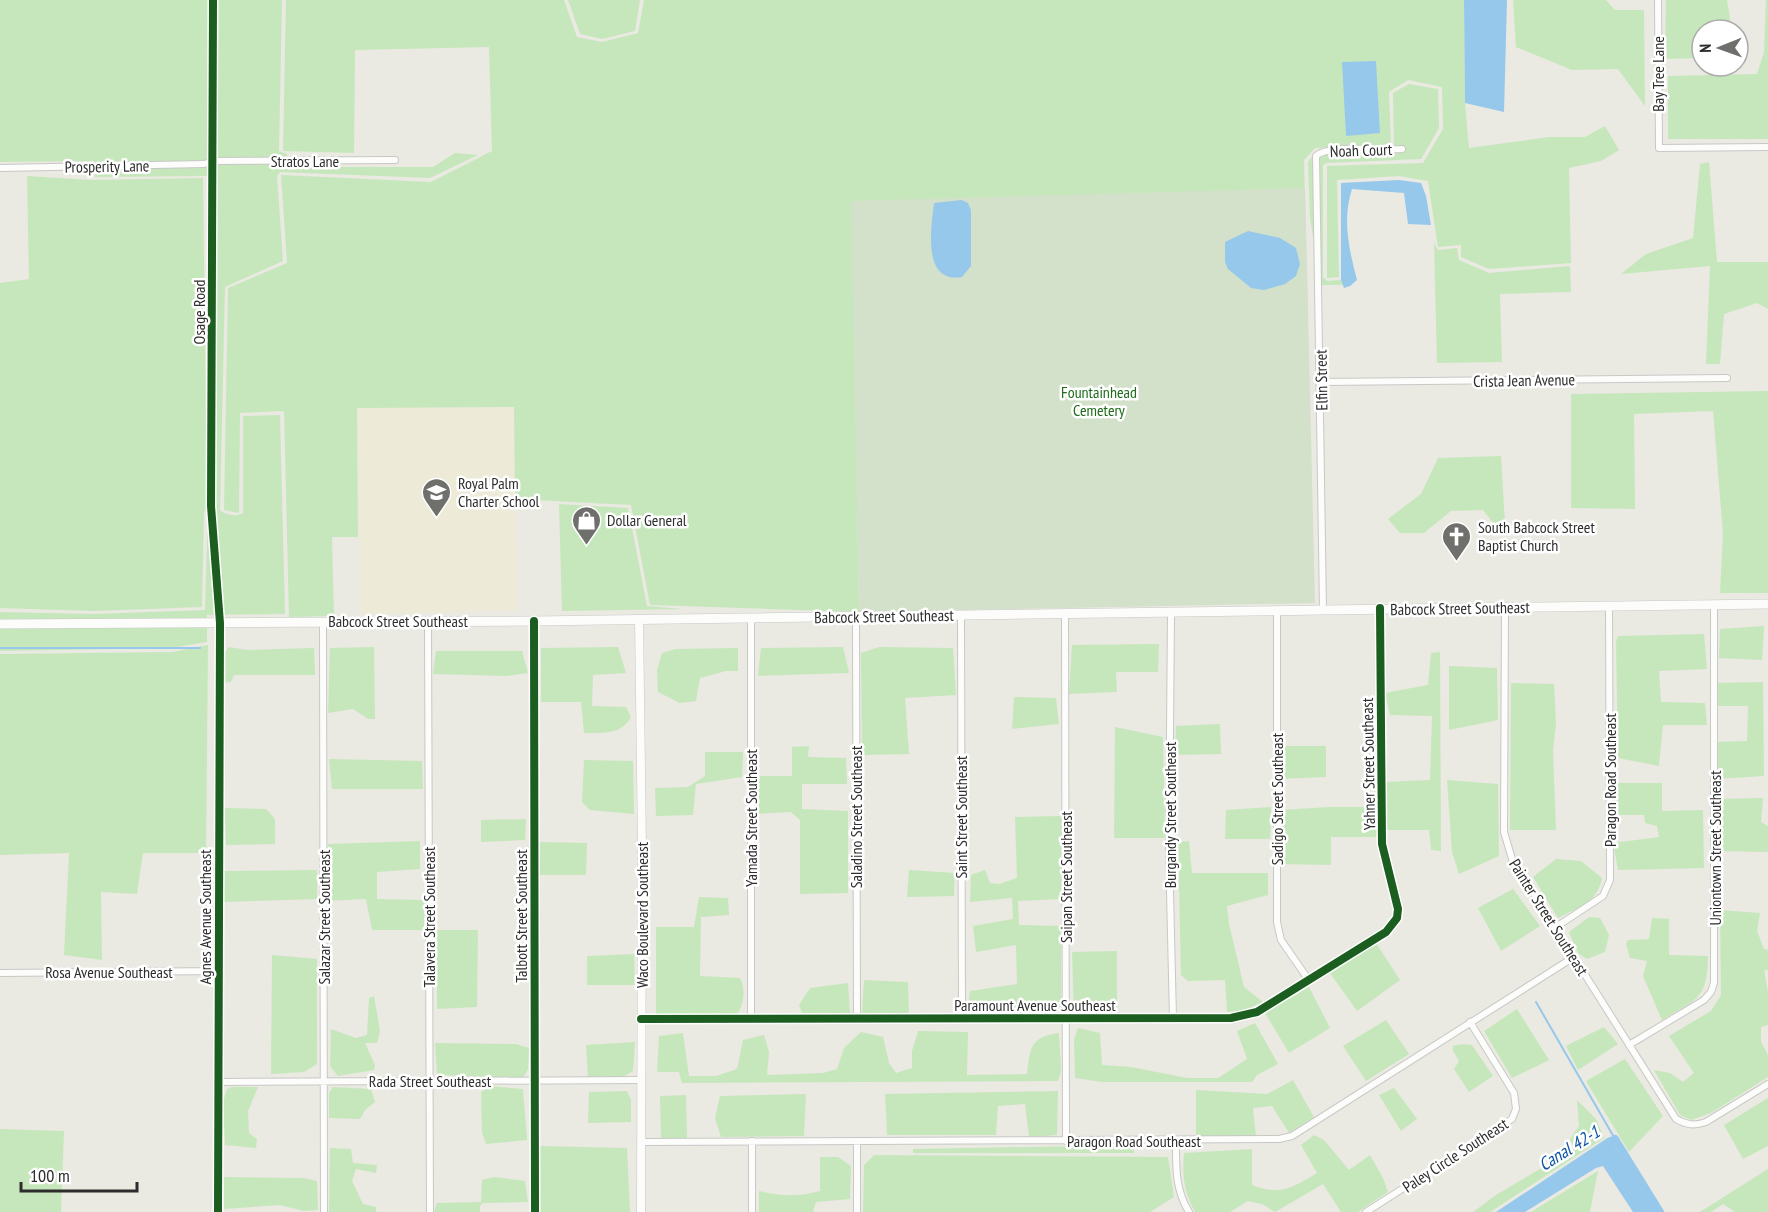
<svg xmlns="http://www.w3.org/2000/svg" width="1768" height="1212" font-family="'PT Sans Narrow',sans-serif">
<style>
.education{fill:#edead8}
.green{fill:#c6e7bb}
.cemetery{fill:#d3e0ca}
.water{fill:#96c8ec}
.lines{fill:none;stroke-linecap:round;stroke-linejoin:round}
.stream{stroke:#96c8ec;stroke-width:2}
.canal{stroke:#96c8ec;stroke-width:8}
.minor-casing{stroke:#c8c8c7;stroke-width:8}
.tertiary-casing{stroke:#c8c8c7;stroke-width:9}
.secondary-casing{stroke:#c8c8c7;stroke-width:10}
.minor{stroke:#fcfcfb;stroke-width:6}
.tertiary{stroke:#fcfcfb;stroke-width:8}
.secondary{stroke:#fcfcfb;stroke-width:9}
.cycleway-casing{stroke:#fff;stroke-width:11}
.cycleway{stroke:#1b5e20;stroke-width:8}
.labels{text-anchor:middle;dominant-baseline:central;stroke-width:5;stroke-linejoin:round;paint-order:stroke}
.street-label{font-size:16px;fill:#2d2d2d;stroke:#fff}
.park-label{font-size:16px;fill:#1d6c1a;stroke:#fff}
.poi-label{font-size:16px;fill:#2d2d2d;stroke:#fff;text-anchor:start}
.water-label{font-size:18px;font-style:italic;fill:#0c55a1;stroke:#fff}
</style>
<rect width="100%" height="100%" fill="#eae9e2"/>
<!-- education -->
<path class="education" d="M514,407L517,610L360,615L357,408Z"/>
<!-- green -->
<path class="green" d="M0,0H282L279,151L287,154L286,167H433L455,153L478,155L430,178L280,172L277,176L283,261L225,287L220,510C224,515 238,517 243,513V416L280,415L285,614L207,615V619L0,620V612L95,614L205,610L208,512L211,505L207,176L95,177L94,161L0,162Z
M286,0H564L577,37L602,42L638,33L644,0H1464L1465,103L1469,148L1549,137H1585L1605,126L1619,150L1601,161L1569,168L1571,263L1489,269L1461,257V245L1438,247L1428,181L1399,176L1337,180L1339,277L1327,278V166L1423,163L1443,129L1442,87L1408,80L1389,92L1391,145L1315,148L1304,160L1308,324L852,201L859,612L650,605L631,505L515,499L514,407L357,408L358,537H332L334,616L289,617L284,411L240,413L239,513L224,510L228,288L287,263L281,175L431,182L492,151L489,47L355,50L354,153L283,151Z
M568,0H640L635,31L602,39L580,34Z
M1513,0H1606L1615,10H1644L1645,106L1618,69L1572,70L1516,47Z
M1666,0H1727L1732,30H1702V58L1665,59Z
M1766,0H1768V139H1668V76L1757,74L1764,52Z
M1409,84L1438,89L1439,128L1421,159L1327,163L1323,165V277L1327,281L1341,280L1343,285H1321L1310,218L1308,162L1317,151L1391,149L1394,146L1393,93Z
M1709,162L1717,262H1768V309L1757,303L1724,314L1720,364H1706L1710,266L1621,274L1646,254L1693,238L1700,164Z
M27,176L90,180L203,178L207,506L204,512L202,607L95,611L0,608V283L29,279Z
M1434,243L1438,250L1457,248L1459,260L1489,273L1570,266L1571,292L1500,294L1502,362L1437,363Z
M1768,391V593H1720L1723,534L1713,411L1634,414L1635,509L1571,508V394Z
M1501,456L1505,524H1494L1483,510L1451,511L1424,533H1400L1388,519L1421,494L1438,458Z
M559,504L628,508L647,606L682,609L562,611Z
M1764,626L1762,660L1719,658L1720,629Z
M207,627V642L171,648L0,651V628Z
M1704,634L1707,669L1659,671L1661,702L1705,703L1707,725H1663L1659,766L1618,758L1616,642L1618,636Z
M1159,644L1158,672H1116L1117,692L1069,694L1072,645Z
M208,645L206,853H143L137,894L101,892L102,960L64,955L69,853L0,855V654L172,652Z
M229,647L247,650L314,648L315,675H234L231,682L223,683L222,655Z
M374,647L375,719H368L353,709L328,713L330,648Z
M618,647L626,673L593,675L592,706L626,707L631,717C621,735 603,733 584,733L581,702H541V648Z
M843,647L849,673L758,676L761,648Z
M879,647L953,648L956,695L905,698L909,754L862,755L861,653Z
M738,648V671H726L700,678L696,701L680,703L658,692L657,670L662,653L676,649Z
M436,651H522L528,673L507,676L433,674Z
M1440,652L1441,851L1431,850L1429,830H1387L1386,782L1430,780L1432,716L1390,715L1385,693L1428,685L1431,653Z
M1449,666L1497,668L1498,720L1449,730Z
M1763,682L1764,776L1716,779L1717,742L1747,741L1748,706H1717L1715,683Z
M1511,683L1554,684L1556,723L1553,751L1556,830H1510Z
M1014,697L1056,698L1059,724L1012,729Z
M1220,724L1221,754L1175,755L1176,726Z
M1115,727L1163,737L1165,838H1114Z
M809,746L808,757L846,758L847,784H802V809L848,811V893L800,894V820L791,812L754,814L753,776H792V747Z
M1280,746H1326V777L1279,779Z
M705,752H743L742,777L696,784L693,815L656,816L655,788L688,787L705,776Z
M329,759L422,761L423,789H332Z
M584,760L633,761L634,814L590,810L582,802Z
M1447,780L1498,784L1499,856L1459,874L1452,852Z
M1613,783H1662V811L1703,810L1704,868L1618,870L1613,843L1659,837L1657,826L1645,823L1644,815H1613Z
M1763,798L1761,822L1768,826V852L1719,851V799Z
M1271,807L1270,839H1225L1226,810Z
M1330,807H1375L1377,837H1331V865L1280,864V810Z
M225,808L266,809L275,819V844L226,845Z
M1061,816V899L1018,901L1019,925L1061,926V1005L1056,1013L967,1014L970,991L1017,984L1016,945L976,952L973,926L1013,919L1012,898L970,902L971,875L985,870L990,883L999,884L1017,878L1015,817Z
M526,819L525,840L481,842V820Z
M420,841V869L377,872V899L424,900V930H372L366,899L327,901L328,844Z
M1189,841L1192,873H1268V895L1227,906L1229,924L1244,987L1263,1002L1242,1011L1227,1012L1225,980L1188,981L1181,975L1178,842Z
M538,842L587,843L586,875H538Z
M1556,859L1581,861L1602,878C1597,903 1579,907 1558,918L1533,877Z
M317,870V899L224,902L223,871Z
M909,870L955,873L954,896L907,897Z
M1513,889L1540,926L1501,951L1478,908Z
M699,897L728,898L729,915L701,917L700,976L740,978C746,988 744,1005 737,1014H656V927H694Z
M1720,910L1760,913L1757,931L1764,949L1768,950V970H1764L1768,992V1025L1761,1027V1042L1768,1055V1077L1711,1113L1691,1120L1680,1115L1654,1070L1670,1073L1683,1082L1694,1073L1669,1036L1711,1011L1721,995Z
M1589,917L1600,918L1609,935L1605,952L1587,959L1578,953L1569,932Z
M1652,918L1669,919V955L1708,956C1707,1000 1698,998 1662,1020L1643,976L1647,961L1630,958L1626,944L1628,940L1649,939Z
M437,930H478L477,1007L437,1009Z
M1376,943L1400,980L1357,1011L1330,973Z
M1117,951V1012L1074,1013L1072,952Z
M634,954L635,985H587V956Z
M272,955L317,959V1064L304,1072L271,1074Z
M864,980L908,982L909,1015L862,1014Z
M848,983L850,1013H802L799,1005L810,988Z
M1309,987L1330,1028L1289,1053L1265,1013Z
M374,996L380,1031L377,1043H365L375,1065L374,1070L338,1076L330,1066L331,1029L356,1038L367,1035L369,998Z
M1517,1009L1549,1060L1512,1078L1484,1031Z
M1386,1020L1409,1054L1366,1081L1343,1046Z
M1255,1023L1278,1064L1257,1075L1252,1082H1102L1075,1078L1074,1039L1078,1028L1100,1033L1102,1065L1131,1067L1187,1078H1218L1247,1059L1237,1031Z
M1604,1027L1618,1044L1578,1070L1566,1046Z
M918,1031L968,1032L967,1075L1027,1074C1030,1048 1030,1037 1059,1033L1061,1071L1058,1081L682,1083L679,1072H657L659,1036L683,1033L689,1076H716L737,1069L743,1040L764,1035L769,1052L767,1075L823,1073L837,1069L844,1048L861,1032L883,1037L889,1063L896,1073L912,1068V1051Z
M635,1042L633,1071L623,1077H588L586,1045Z
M435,1043L516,1044L529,1048L528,1069L523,1078L437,1075Z
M1462,1044L1472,1045L1493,1076L1469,1092L1454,1069L1459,1061L1453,1051V1046Z
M1625,1059L1663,1116L1629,1152L1586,1081Z
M1293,1080L1314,1117L1289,1133L1272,1106L1253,1108L1256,1136H1196V1090L1267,1094Z
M489,1086L523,1089L527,1140L486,1144L482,1132L481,1092Z
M232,1087H258L248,1111L249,1133L257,1139L256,1148L225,1145L223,1102L227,1089Z
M333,1087L371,1089L375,1102L365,1110L360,1119L329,1118V1093Z
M1394,1088L1417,1119L1401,1131L1379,1095Z
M627,1091L631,1100V1122L588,1123L589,1092Z
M1058,1091L1057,1135L1029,1137L1025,1104L998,1106L996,1135H887L885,1094Z
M806,1094L804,1136L721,1137L715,1118L720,1096Z
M686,1095L687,1138H661L660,1096Z
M1768,1098V1146L1743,1159L1724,1125Z
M1577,1100L1596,1119L1604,1138L1490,1212H1473L1496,1195L1574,1149L1570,1139L1579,1126Z
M0,1129L64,1131L61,1212H0Z
M1314,1135L1324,1140L1349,1170L1370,1155L1383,1178L1388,1192L1358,1212H1341L1323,1184L1275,1212L1262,1204L1248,1201L1230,1212H1195C1184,1192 1182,1176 1184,1153L1252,1149V1185C1282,1196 1291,1188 1317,1173L1301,1145Z
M1134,1145V1153H913V1149Z
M539,1146L627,1148L630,1212H540Z
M330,1148L351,1149L353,1163L377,1165L376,1173L356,1169L352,1181L363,1204L376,1207V1212H329Z
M874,1155L1168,1157L1174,1197L1150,1212H863L864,1165Z
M820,1157H838L851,1166L850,1199L816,1202L813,1212H759V1191C779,1196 799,1197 820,1191Z
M1768,1169V1212H1735L1723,1204L1711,1212H1700Z
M1598,1171L1590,1212H1531Z
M224,1177L303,1178L317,1181L318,1210L304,1211L280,1205L224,1209Z
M494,1177L525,1181L528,1202L483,1203L480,1206V1212H434L437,1203L481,1202L482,1180Z"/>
<!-- cemetery -->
<path class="cemetery" d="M1305,188L1315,603L859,612L851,201Z"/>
<!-- water -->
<path class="water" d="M1464,0H1507L1504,112L1465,103Z
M1376,61L1380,133L1346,136L1342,62Z
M1399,180L1421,183L1426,196L1431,225L1408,224L1404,193L1352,189C1342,220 1349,249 1357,280L1350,286L1344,288L1341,280V183Z
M962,200L968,203L971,210V266L962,277C922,284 931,228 934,203Z
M1248,231L1280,238L1296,248L1300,264L1296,276L1285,284L1264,290L1251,288L1228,269L1225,262V242Z
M1609,1137L1657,1212H1633L1603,1166L1596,1168L1525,1212H1496Z"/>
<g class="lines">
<!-- stream -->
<path class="stream" d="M0,648H200
M1536,1002L1615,1139"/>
<!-- canal -->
<path class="canal" d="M1603,1146L1615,1139L1660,1212"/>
<defs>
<path id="minor" d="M213,0L211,506L220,623L218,1212
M1658,0L1659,148L1768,147
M0,168L204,164L214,161L395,160
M1321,382L1727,378
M1505,607L1504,832L1512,859L1676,1119C1687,1125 1694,1126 1706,1122L1768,1084
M1277,610V922L1281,940L1308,979
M1323,610L1316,156C1328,144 1383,151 1402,149
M1065,613L1066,1141
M1171,613L1169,850L1173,1018
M961,615L962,1018
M856,616L857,1019
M751,617V1019
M534,621L535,1212
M323,622L324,1212
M428,622L430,1212
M1556,927L1603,896L1610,880L1609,605
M0,973L218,971
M641,1019L1231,1018L1257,1012L1386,932L1397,918L1398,909L1382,844L1380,608
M1629,1045L1704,1000L1711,992L1714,983V604
M219,1082L641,1080
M752,1141V1212
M1176,1141C1176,1167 1175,1189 1189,1212
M641,1142L1279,1139L1292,1136L1574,957
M857,1212V1141
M1366,1212L1512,1119L1516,1109L1514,1093L1470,1022"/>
<path id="tertiary" d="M639,619L642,847L641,1212"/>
<path id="secondary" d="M0,624L534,621L1768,604"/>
</defs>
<!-- minor casing -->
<use href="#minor" class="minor-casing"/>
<!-- tertiary casing -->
<use href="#tertiary" class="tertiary-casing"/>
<!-- secondary casing -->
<use href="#secondary" class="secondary-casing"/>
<!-- minor -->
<use href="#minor" class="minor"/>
<!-- tertiary -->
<use href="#tertiary" class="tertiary"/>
<!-- secondary -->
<use href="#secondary" class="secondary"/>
<defs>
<path id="cycleway" d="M213,0L211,506L220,623L218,1212
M534,621L535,1212
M641,1019L1231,1018L1257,1012L1386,932L1397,918L1398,909L1382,844L1380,608"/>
</defs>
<!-- cycleway casing -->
<use href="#cycleway" class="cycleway-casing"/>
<!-- cycleway -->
<use href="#cycleway" class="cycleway"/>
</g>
<!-- icons -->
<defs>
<symbol id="school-pin" viewBox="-11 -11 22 30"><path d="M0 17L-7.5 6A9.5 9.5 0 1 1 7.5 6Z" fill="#6f6f6c" stroke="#fff"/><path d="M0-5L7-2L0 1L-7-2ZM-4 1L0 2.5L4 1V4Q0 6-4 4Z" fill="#fff"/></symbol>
<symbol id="shop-pin" viewBox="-11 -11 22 30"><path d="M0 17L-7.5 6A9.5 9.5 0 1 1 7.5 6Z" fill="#6f6f6c" stroke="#fff"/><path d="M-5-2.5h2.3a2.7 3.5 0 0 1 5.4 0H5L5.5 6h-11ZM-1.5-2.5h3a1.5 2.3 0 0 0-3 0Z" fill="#fff"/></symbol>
<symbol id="church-pin" viewBox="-11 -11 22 30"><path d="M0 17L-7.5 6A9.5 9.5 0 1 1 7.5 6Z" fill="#6f6f6c" stroke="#fff"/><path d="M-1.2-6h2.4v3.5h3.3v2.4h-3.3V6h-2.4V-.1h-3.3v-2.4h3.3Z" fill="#fff"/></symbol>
</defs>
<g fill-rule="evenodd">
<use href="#school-pin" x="420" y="476" width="33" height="45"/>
<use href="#shop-pin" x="570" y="504" width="33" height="45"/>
<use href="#church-pin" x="1440" y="520" width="33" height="45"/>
</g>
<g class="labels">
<!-- street labels -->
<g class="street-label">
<text transform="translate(1658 74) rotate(-90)">Bay Tree Lane</text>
<text transform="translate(1361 150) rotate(-2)">Noah Court</text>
<text x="305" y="161">Stratos Lane</text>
<text transform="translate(107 166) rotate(-1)">Prosperity Lane</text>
<text transform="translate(199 312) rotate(-90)">Osage Road</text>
<text transform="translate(1321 380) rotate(-91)">Elfin Street</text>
<text transform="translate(1524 380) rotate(-1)">Crista Jean Avenue</text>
<text transform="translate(1460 608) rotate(-1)">Babcock Street Southeast</text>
<text transform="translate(884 616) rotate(-1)">Babcock Street Southeast</text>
<text x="398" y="621">Babcock Street Southeast</text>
<text transform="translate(1368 764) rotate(-91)">Yahner Street Southeast</text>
<text transform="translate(1610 780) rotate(-90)">Paragon Road Southeast</text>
<text transform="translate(1277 799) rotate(-90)">Sadigo Street Southeast</text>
<text transform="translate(1170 815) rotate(-90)">Burgandy Street Southeast</text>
<text transform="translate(856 817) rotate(-90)">Saladino Street Southeast</text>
<text transform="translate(961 817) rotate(-90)">Saint Street Southeast</text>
<text transform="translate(751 818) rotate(-90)">Yamada Street Southeast</text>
<text transform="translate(1715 848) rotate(-90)">Uniontown Street Southeast</text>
<text transform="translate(1066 877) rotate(-90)">Saipan Street Southeast</text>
<text transform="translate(642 915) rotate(-90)">Waco Boulevard Southeast</text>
<text transform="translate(521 916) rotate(-90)">Talbott Street Southeast</text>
<text transform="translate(205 917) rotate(-90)">Agnes Avenue Southeast</text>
<text transform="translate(324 917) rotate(-90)">Salazar Street Southeast</text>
<text transform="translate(429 917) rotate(-90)">Talavera Street Southeast</text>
<text transform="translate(1549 917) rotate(58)">Painter Street Southeast</text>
<text x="109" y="972">Rosa Avenue Southeast</text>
<text x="1035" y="1005">Paramount Avenue Southeast</text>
<text x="430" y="1081">Rada Street Southeast</text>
<text x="1134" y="1141">Paragon Road Southeast</text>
<text transform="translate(1455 1155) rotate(-33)">Paley Circle Southeast</text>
</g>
<!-- park labels -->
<g class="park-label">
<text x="1099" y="392">Fountainhead<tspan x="1099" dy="18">Cemetery</tspan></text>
</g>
<!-- poi labels -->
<g class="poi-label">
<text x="458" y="483">Royal Palm<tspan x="458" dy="18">Charter School</tspan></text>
<text x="607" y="520">Dollar General</text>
<text x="1478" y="527">South Babcock Street<tspan x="1478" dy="18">Baptist Church</tspan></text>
</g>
<!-- water labels -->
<g class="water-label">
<text transform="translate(1569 1148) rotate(-32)">Canal 42-1</text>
</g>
</g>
<!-- north arrow -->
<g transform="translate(1720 48) rotate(269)"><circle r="28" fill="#ffffff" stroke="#ababab" stroke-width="1.5"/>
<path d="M0-4.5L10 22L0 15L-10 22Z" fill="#6f6f6c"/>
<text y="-9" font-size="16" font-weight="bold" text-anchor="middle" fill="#2d2d2d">N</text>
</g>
<!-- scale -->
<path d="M21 1182v9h116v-9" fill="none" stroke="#2d2d2d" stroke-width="3"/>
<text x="30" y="1182" font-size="18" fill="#2d2d2d" stroke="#ffffff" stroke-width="4.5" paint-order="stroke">100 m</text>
</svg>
